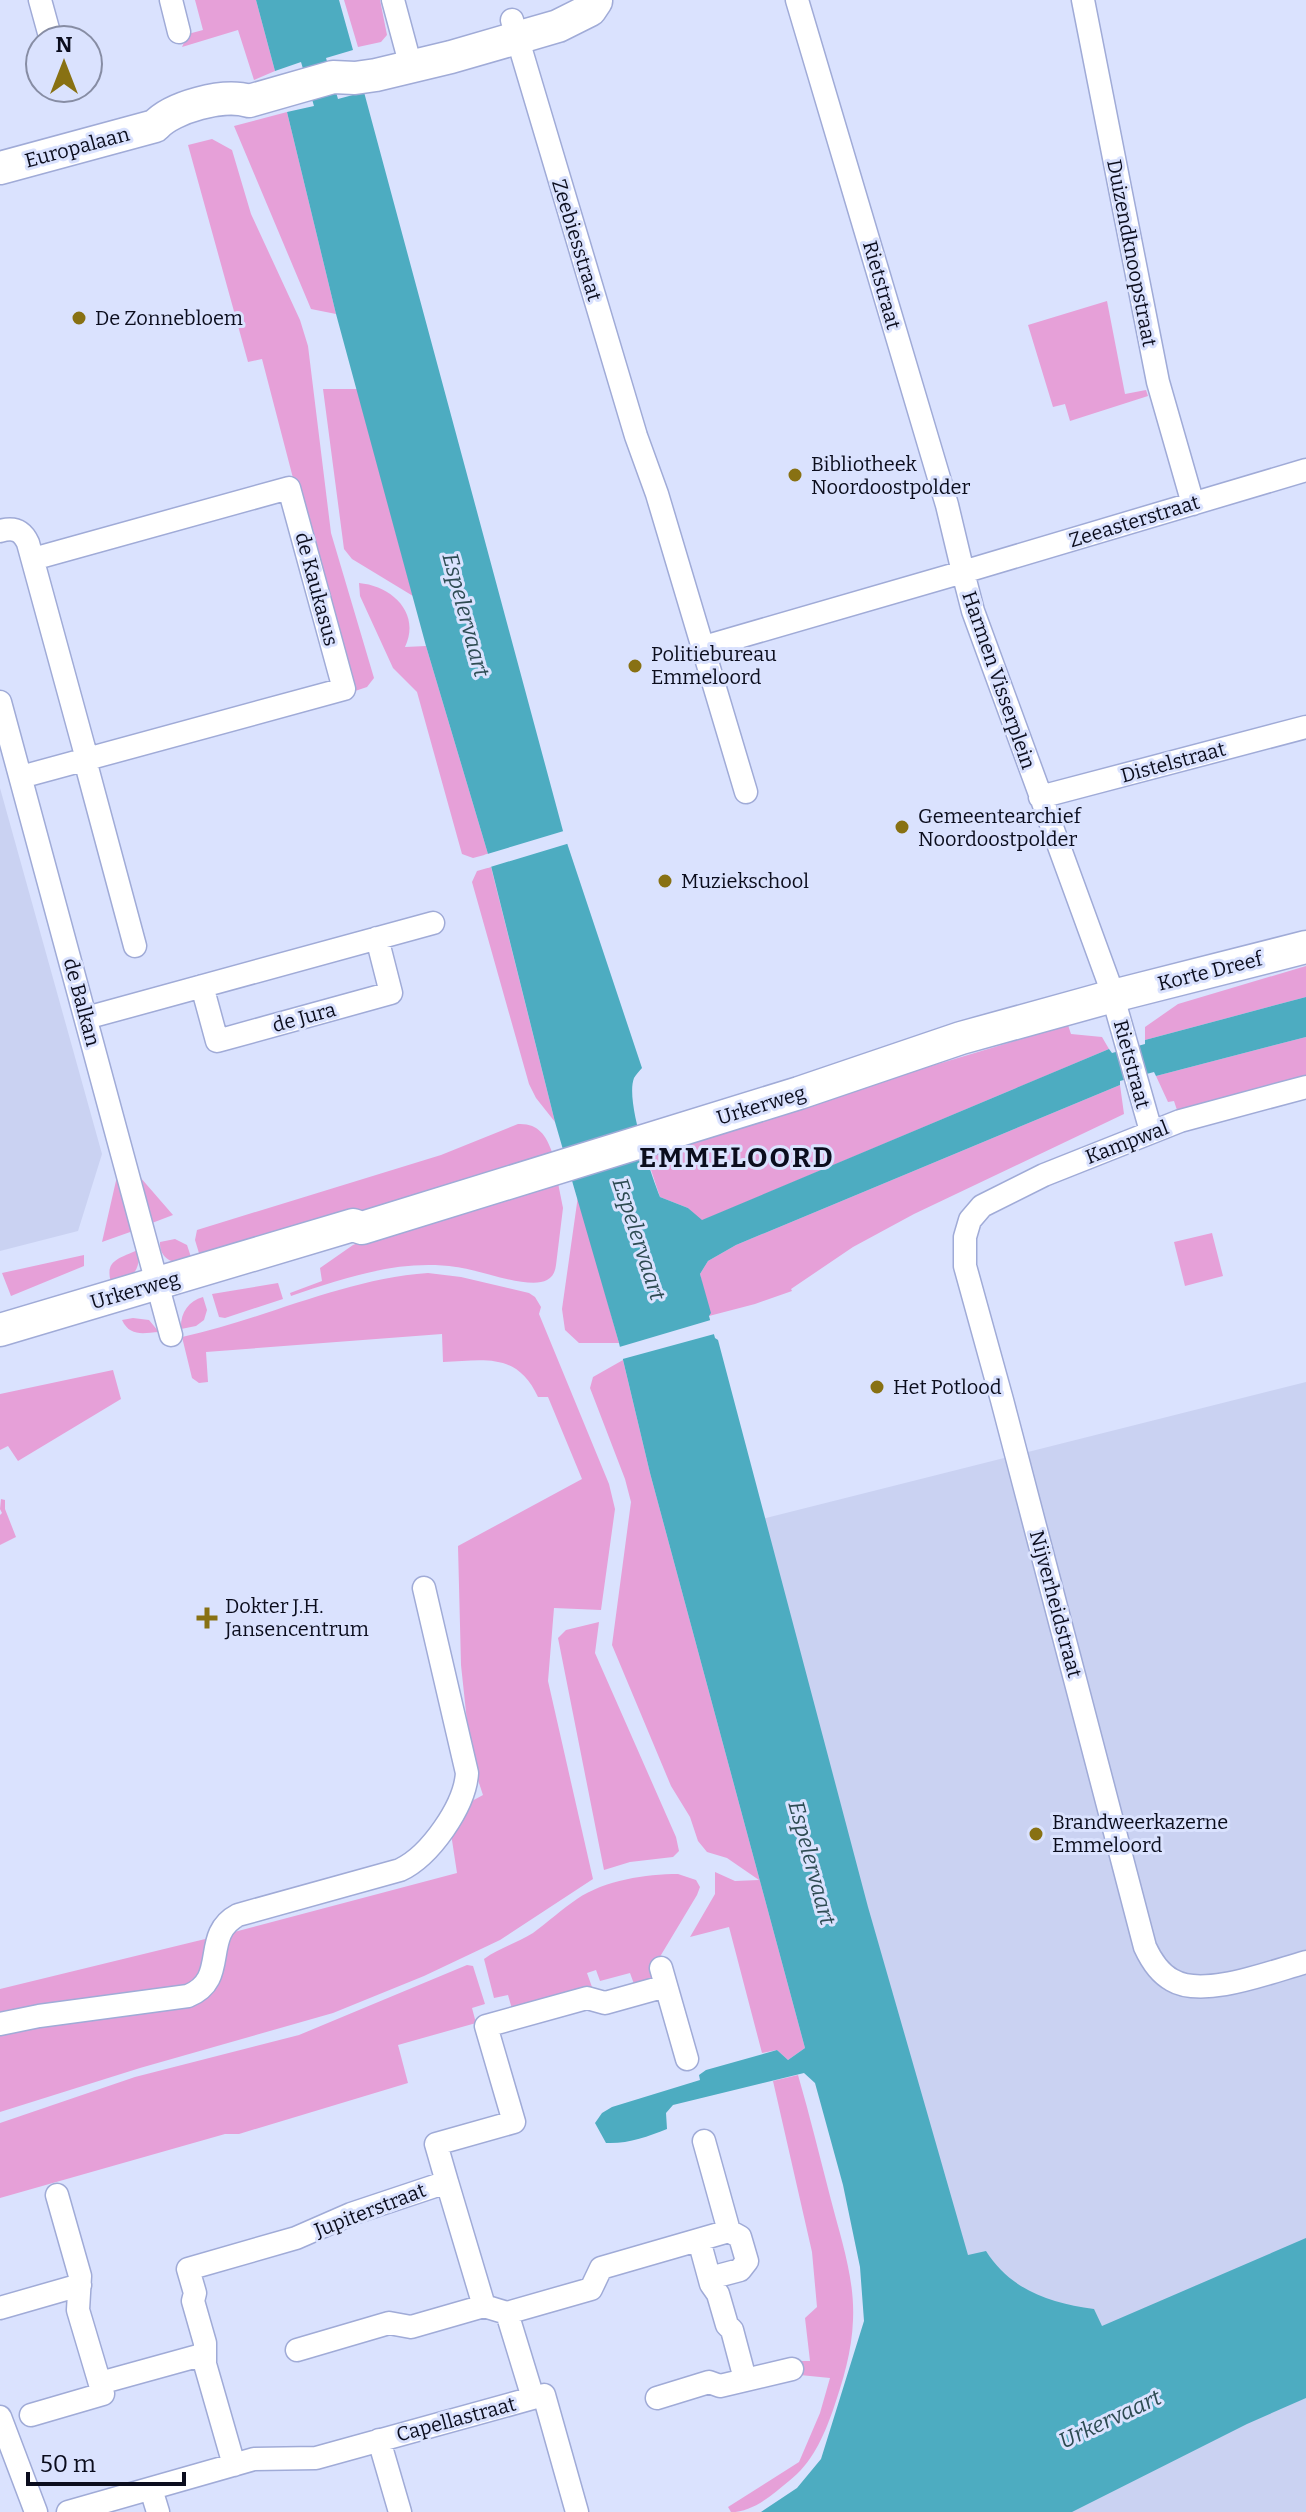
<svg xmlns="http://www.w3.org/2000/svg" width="1306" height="2512" font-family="Bitter,serif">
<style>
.built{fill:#cad2f2}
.green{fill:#e6a0d8}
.water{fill:#4dacc1}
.pier{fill:#dae2fe}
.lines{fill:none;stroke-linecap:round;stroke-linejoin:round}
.street-casing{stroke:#a0abd7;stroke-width:25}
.secondary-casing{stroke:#a0abd7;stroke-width:35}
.street{stroke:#fff;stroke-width:22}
.secondary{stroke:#fff;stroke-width:32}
.poi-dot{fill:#887113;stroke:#dae2fe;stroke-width:3}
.labels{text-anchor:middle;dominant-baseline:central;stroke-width:6;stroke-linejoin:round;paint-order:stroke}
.street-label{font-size:20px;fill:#0b0d1d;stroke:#dae2fe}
.poi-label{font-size:20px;fill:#0b0d1d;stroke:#dae2fe;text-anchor:start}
.water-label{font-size:22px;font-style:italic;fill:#2d4b52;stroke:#dae2fe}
.district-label{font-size:28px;font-weight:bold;letter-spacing:2px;fill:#0b0d1d;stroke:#dae2fe}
</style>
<rect width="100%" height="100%" fill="#dae2fe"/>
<!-- built -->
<path class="built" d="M0,788L102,1154L78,1231L0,1251Z
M1306,1382V2512H1059L938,2252L762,1519Z"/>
<!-- green -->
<path class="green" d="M195,0H256L275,71L254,80L238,30L182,47L188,34L203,30Z
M344,0H380L387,35L381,42L358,47Z
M287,112L336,314L311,309L234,126Z
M212,139L232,150L251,214L300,320L308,346L331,533L374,678L367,687L349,693L262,359L248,362L188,145Z
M1107,301L1125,394L1146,390L1148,396L1070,421L1065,404L1053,407L1028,325Z
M323,389H357L413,596L352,559L344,549Z
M359,583C392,586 421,613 405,647L426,646L488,854L473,858L462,854L417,692L393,668L360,596Z
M491,867L555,1122L536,1098L529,1084L472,882L477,871Z
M1306,966V997L1145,1040V1027L1178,1004Z
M1068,1025L1071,1034L1102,1037L1109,1049L701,1221L688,1208L660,1197L645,1152Z
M1306,1037V1077L1177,1110L1174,1101L1168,1102L1156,1076Z
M1120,1085L1124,1114L914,1214L853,1247L791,1289L792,1291L755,1304L709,1316L700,1274L708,1261L736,1245Z
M518,1124C538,1123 546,1135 552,1152L535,1157L536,1162L202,1263L195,1240L197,1230L441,1155Z
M118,1172L133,1231L102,1242Z
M140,1177L173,1215L152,1223Z
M558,1183L563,1208L556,1265C555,1272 553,1277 547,1280C529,1290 477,1269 456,1267C399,1259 344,1278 291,1296L290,1293L322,1281L320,1268L353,1245L381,1233Z
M578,1196L619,1343H579L565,1330L562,1309Z
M1212,1233L1223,1276L1185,1286L1174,1242Z
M175,1239L187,1245L194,1266C178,1264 159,1262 160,1242Z
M138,1250C142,1272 130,1278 113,1289C103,1261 115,1260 138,1250Z
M84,1255V1266L11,1296L2,1273Z
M428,1273L461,1277L529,1293L535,1297L541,1307L539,1314L609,1484L615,1509L601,1610L554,1608L548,1681L593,1879L500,1940L424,1976L333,2013L140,2068L0,2112V1989L238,1931L457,1873L448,1814L483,1795L471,1759L461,1665L458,1546L582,1479L548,1397H538C517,1352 485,1360 443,1362L442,1334L206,1352L208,1382L199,1383L192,1378L182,1337C265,1319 343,1279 428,1273Z
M278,1283L283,1299L225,1318L219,1317L212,1294Z
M203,1297L207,1310L204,1320L196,1326L181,1329C180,1314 188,1301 203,1297Z
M133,1318L149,1320L159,1332C143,1333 130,1337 122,1320Z
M623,1360L650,1473L805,2048L788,2060L777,2050L762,2053L729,1927L690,1937L715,1894V1872L735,1881L759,1880L727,1858L707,1852L698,1841L690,1817L671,1786L612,1645L631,1502L625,1479L590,1388L593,1377Z
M113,1370L121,1399L18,1461L8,1446L0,1450V1394Z
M1,1499L5,1500V1509L16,1537L0,1545V1515L2,1513L0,1509Z
M599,1622L595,1653L676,1837L679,1851L673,1857L630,1862L604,1870L558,1638L566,1630Z
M678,1874L696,1880L700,1887L697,1895L652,1970L651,1980L634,1984L630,1973L600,1981L596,1970L587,1973L592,1987L512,2009L508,1995L494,1998L484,1959C499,1948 517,1943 533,1933C548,1922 562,1909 577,1899C605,1880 646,1874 678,1874Z
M467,1965L473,1966L485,2004L472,2008L476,2023L398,2045L408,2083L239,2134H225L0,2198V2123L135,2077L299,2035Z
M798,2075C810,2116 820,2158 831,2200C841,2239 855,2279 853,2320C852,2351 843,2381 833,2410C823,2438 812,2463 789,2481C772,2495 753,2512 731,2512L728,2507L799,2462L820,2413L830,2378L800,2375L798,2361H810L805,2318L817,2307L812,2252L773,2081Z"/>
<!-- water -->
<path class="water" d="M256,0H339L353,50L326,58L338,99L364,92L563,831L642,1068C639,1071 636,1075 634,1078C625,1101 651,1173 660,1197L688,1208L702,1220L1109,1049L1112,1053L1145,1044V1040L1306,997V1037L1156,1076L1154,1072L1120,1081V1085L736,1245L708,1261L700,1274L711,1313L709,1316L715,1338L718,1340L868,1907L968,2255L986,2251C1011,2290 1049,2303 1094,2309L1102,2326L1306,2238V2398L1247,2424L1072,2512H761L797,2488L821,2459L864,2321L860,2267L843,2185L815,2083L804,2073L673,2105L666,2113L667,2129C647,2137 628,2144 606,2143L595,2123L602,2113L612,2107L700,2080L699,2075L706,2070L777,2050L788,2060L805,2048L650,1473L619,1343L555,1122L488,854L426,646L336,314L287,112L314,106L301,62L275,71Z"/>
<!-- pier -->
<path class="pier" d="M567,830L570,843L487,868L484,855Z
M714,1319L718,1333L619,1360L616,1348Z"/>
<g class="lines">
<defs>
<path id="street" d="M40,0L51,40
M171,0L179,32
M393,0L411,67
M797,0L947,505L963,572L1306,470
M1083,0L1158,382L1193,504
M512,20L636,436L657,494L746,792
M0,531C14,527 22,530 28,543L87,759
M704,647L963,572L973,611L1109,983L1151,1131
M0,702L171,1335
M85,760L135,946
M21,777L344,689L289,488L33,559
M1040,797L1306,727
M202,986L217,1041L391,993L377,938
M86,1018L433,923
M1306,1087L1180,1121L1044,1175L982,1206L970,1220L965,1237V1266L1002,1400L1145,1947C1151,1960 1159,1973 1172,1980C1203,1999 1273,1971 1306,1962
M661,1968L687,2059
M0,2024L39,2016L188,1996C230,1979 200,1935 238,1915L400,1870C430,1856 465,1806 467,1773L424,1588
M447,2182L484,2306L507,2313L591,2289L601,2268L729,2231L704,2141
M699,2240L711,2284L718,2294L727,2325L732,2330L745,2379
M710,2278L740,2270L747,2261L740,2237L729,2231
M0,2308L80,2285
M507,2313L533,2398L544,2395L577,2512
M297,2350L389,2323L411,2327L484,2306
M100,2383L205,2354
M657,2398L709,2382L720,2386L792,2369
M31,2415L103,2394L78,2310L80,2276L57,2195
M0,2417L36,2512
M379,2440L400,2512
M234,2465L205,2364V2343L193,2301L195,2293L188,2269L296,2238L351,2214L447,2182L436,2144L514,2122L486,2026L587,1998L605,2003L666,1986
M151,2489L158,2512
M68,2512L254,2459L316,2458L533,2398"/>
<path id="secondary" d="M0,168L155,126C172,107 224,93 249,101L333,77L355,78L376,75L451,57L558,26L590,10L596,1
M0,1330L353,1225L362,1228L799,1093L961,1038L1113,996L1306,947"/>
</defs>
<!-- street casing -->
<use href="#street" class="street-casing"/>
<!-- secondary casing -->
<use href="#secondary" class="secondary-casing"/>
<!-- street -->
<use href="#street" class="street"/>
<!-- secondary -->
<use href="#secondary" class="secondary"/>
</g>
<!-- markers -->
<g class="poi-dot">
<circle cx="79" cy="318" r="8"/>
<circle cx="795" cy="475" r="8"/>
<circle cx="635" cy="666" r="8"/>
<circle cx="902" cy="827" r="8"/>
<circle cx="665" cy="881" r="8"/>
<circle cx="877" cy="1387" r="8"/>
<path d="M203 1606h8v8h8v8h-8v8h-8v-8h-8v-8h8z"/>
<circle cx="1036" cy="1834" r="8"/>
</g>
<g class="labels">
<!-- street labels -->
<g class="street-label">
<text transform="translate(77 147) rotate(-15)">Europalaan</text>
<text transform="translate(577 240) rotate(73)">Zeebiesstraat</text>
<text transform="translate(1132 253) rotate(79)">Duizendknoopstraat</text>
<text transform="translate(882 285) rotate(74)">Rietstraat</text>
<text transform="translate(1134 521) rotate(-17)">Zeeasterstraat</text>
<text transform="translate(317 589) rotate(75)">de Kaukasus</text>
<text transform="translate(999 680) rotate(71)">Harmen Visserplein</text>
<text transform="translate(1173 762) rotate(-15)">Distelstraat</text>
<text transform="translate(1210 971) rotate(-14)">Korte Dreef</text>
<text transform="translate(82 1002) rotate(75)">de Balkan</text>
<text transform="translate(304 1017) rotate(-15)">de Jura</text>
<text transform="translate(1132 1064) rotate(75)">Rietstraat</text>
<text transform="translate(761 1105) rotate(-17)">Urkerweg</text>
<text transform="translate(1127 1142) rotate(-21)">Kampwal</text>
<text transform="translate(135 1290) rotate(-16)">Urkerweg</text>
<text transform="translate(1056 1604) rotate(75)">Nijverheidstraat</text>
<text transform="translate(370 2210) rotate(-21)">Jupiterstraat</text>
<text transform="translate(456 2419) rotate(-15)">Capellastraat</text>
</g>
<!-- poi labels -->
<g class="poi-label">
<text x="95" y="318">De Zonnebloem</text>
<text x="811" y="464">Bibliotheek<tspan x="811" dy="23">Noordoostpolder</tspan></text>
<text x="651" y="654">Politiebureau<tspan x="651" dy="23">Emmeloord</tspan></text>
<text x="918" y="816">Gemeentearchief<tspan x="918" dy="23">Noordoostpolder</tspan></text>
<text x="681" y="881">Muziekschool</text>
<text x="893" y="1387">Het Potlood</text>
<text x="225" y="1606">Dokter J.H.<tspan x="225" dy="23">Jansencentrum</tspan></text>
<text x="1052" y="1822">Brandweerkazerne<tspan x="1052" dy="23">Emmeloord</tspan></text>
</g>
<!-- water labels -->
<g class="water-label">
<text transform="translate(466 615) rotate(75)">Espelervaart</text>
<text transform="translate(639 1239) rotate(72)">Espelervaart</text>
<text transform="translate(812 1863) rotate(75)">Espelervaart</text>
<text transform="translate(1110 2419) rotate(-25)">Urkervaart</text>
</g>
<!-- district labels -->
<g class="district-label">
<text x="737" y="1157">EMMELOORD</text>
</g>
</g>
<!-- north arrow -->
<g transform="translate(64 64)"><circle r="38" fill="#dae2fe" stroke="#878da4" stroke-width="2"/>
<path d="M0-6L14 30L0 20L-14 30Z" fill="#887113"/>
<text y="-12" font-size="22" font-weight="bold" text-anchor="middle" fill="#0b0d1d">N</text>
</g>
<!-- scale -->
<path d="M28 2472v12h156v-12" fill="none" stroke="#0b0d1d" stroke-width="4"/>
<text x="40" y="2472" font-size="24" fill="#0b0d1d" stroke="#dae2fe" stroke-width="6" paint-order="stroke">50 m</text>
</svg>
